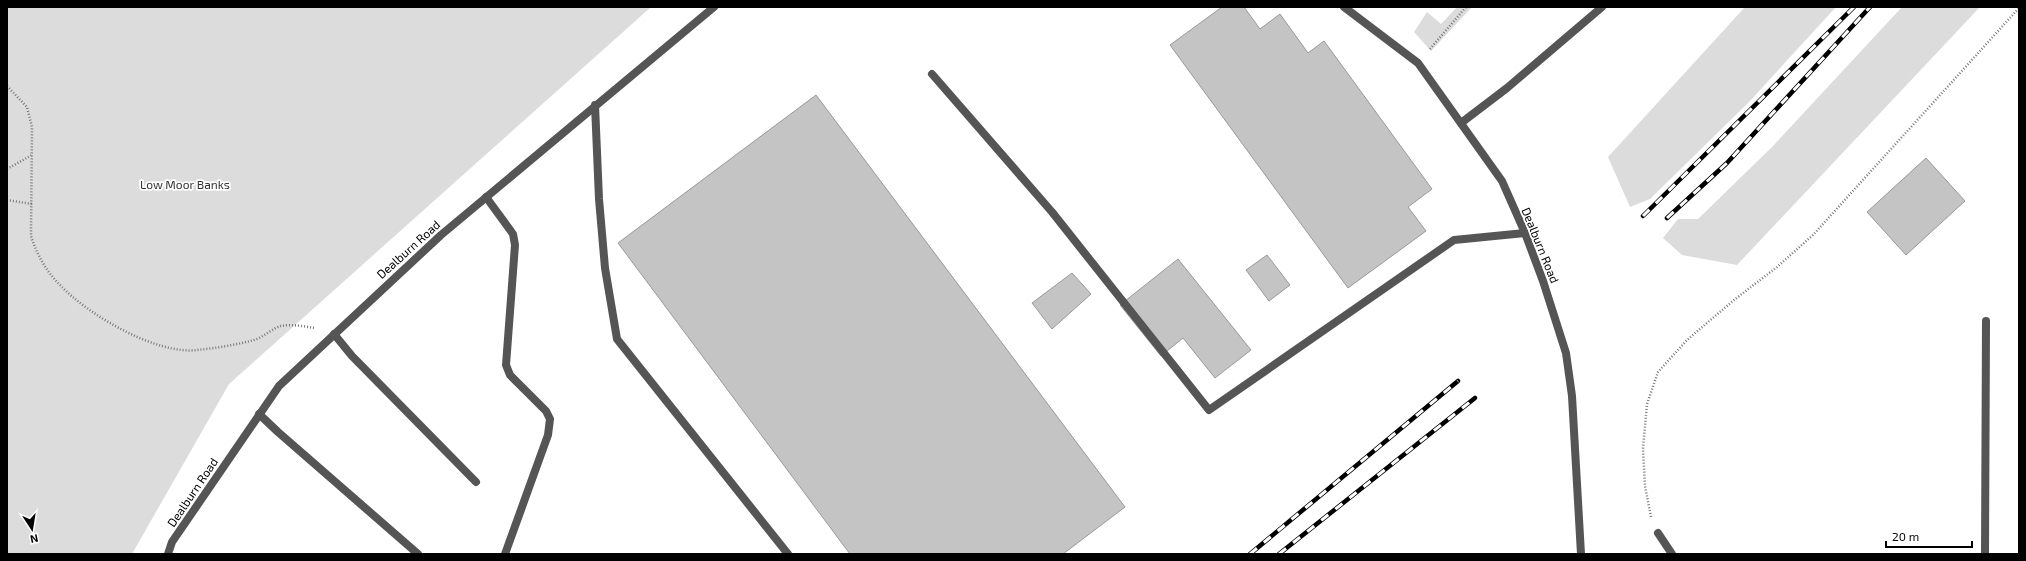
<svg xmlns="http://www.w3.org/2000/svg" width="2026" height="561" font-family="'Exo 2',sans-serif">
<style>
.green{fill:#dcdcdc}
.building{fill:#c4c4c4;stroke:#999}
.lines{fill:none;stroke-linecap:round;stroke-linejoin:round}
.path{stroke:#777;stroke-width:2.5;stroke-dasharray:1 2;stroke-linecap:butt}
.lane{stroke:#555;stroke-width:8}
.street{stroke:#555;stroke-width:8}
.rail-casing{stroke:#000;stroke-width:4.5}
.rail{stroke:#fff;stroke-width:3;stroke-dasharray:9;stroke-linecap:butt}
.labels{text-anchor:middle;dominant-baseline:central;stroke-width:3.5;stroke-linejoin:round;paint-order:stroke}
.park-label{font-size:12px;fill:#333;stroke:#fff}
.street-label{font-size:12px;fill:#000;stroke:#fff}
</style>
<rect width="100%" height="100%" fill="#fff"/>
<!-- green -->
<path class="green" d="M7,7H651L229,384L132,554H7Z
M1457,7H1472L1431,51L1414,32L1427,12L1441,24Z
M1745,7H1836L1749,102L1650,199L1630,207L1608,157Z
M1902,7H1980L1737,265L1682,255L1663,238L1678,219H1698L1772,147Z"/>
<!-- building -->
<path class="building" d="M1222,7H1244L1260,29L1280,14L1308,53L1324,41L1432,189L1408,207L1426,231L1348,288L1170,45Z
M816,95L1125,507L1063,554H850L618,243Z
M1926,158L1965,201L1906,255L1867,212Z
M1267,255L1290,285L1269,301L1246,270Z
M1178,259L1251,350L1215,378L1183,338L1161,356L1120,305Z
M1072,273L1091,294L1052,329L1032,303Z"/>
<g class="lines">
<!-- path -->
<path class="path" d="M1430,49L1466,7
M7,86L27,107L32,127L31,236C37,255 46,271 60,285C87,314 156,355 197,350C216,348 236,345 254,340C264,337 273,328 281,326C290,324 304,326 314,328
M7,169L32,155
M7,200L32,204
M1651,517L1645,486L1643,449L1647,404L1658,372L1687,340L1734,300L1777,267L1813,235L2019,8"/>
<!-- lane -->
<path class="lane" d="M932,74L1052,212L1209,410L1454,240L1525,233
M595,105L599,199L605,268L617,339L788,554
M1461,123L1507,88L1602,7
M486,197L513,234L515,245L506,365L510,375L546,411L550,419L548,435L505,554
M334,334L352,356L476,482
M259,414L278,432L418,554
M1658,533L1672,554
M1985,554L1986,321"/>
<!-- street -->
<path class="street" d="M1344,7L1418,63L1502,181L1525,233L1543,281L1566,353L1572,396L1581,554
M168,554L172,542L279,386L441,235L714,7"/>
<defs>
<path id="rail" d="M1643,216L1854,7
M1667,218L1727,163L1870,7
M1250,554L1458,381
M1279,554L1475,398"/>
</defs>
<!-- rail casing -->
<use href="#rail" class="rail-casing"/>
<!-- rail -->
<use href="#rail" class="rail"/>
</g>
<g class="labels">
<!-- park labels -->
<g class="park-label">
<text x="185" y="184">Low Moor Banks</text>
</g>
<!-- street labels -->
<g class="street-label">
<text transform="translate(1541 245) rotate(68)">Dealburn Road</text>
<text transform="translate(408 249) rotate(-42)">Dealburn Road</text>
<text transform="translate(192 492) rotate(-56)">Dealburn Road</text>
</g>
</g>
<!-- border -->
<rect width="2026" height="561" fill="none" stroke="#000000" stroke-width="16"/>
<!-- north arrow -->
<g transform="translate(32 529) rotate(168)" stroke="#ffffff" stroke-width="3" paint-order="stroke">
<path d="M0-3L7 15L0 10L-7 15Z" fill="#000000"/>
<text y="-6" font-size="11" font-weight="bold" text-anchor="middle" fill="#000000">N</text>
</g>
<!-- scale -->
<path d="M1886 541v6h86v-6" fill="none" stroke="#000000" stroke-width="2"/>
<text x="1892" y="541" font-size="12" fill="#000000" stroke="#ffffff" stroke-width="3" paint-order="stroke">20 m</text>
</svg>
